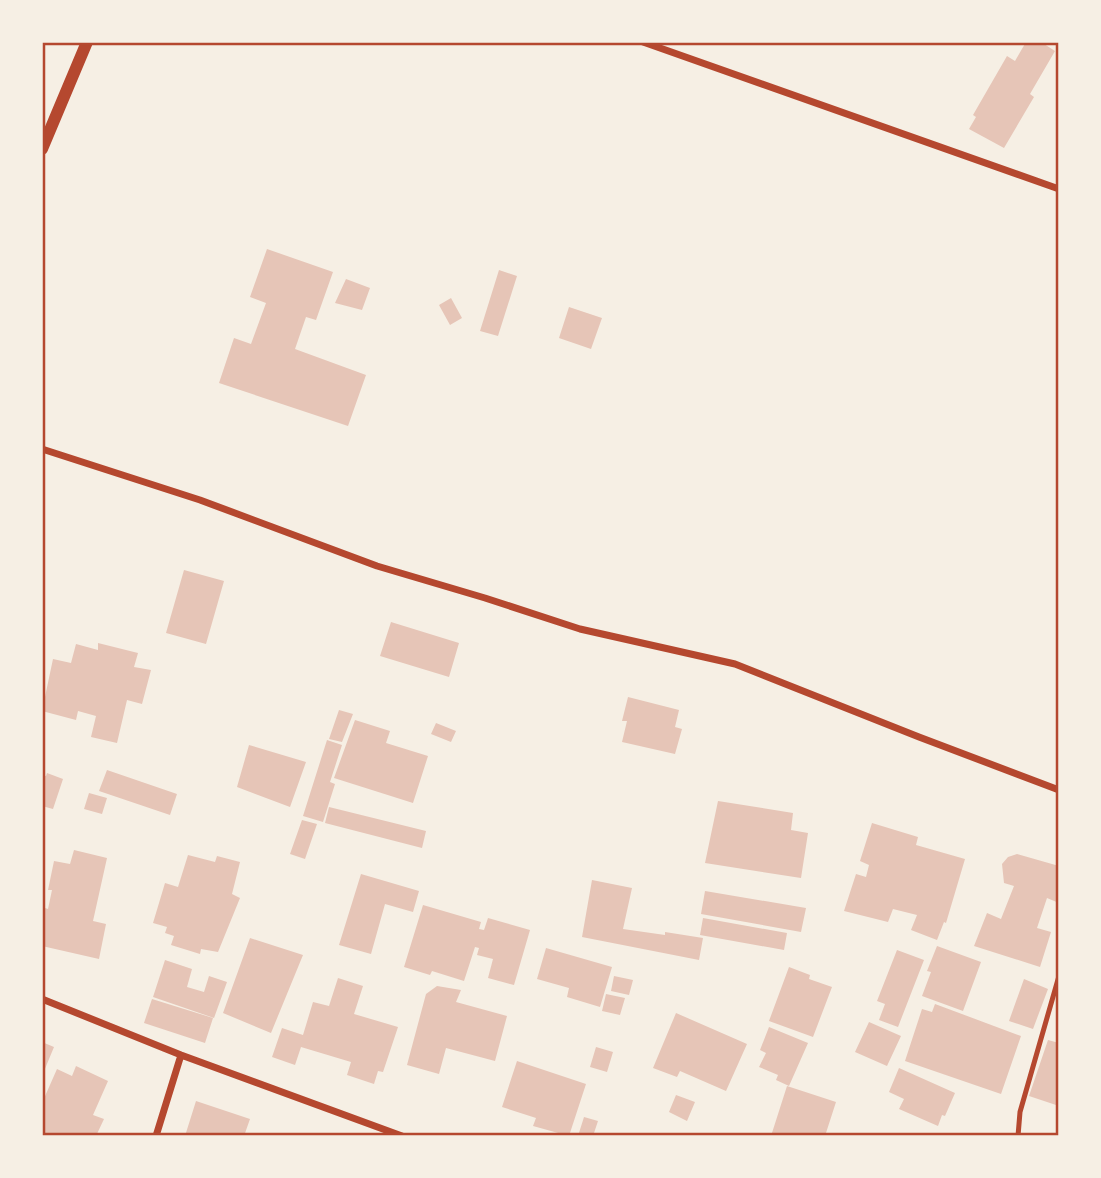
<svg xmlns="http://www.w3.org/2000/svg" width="1101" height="1178" font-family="'Source Serif 4',serif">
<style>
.building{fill:#e6c5b7}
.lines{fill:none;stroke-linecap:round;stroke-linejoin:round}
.service{stroke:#b5482f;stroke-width:5}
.minor{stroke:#b5482f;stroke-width:7}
.tertiary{stroke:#b5482f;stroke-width:12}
.neatline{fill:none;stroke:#b5482f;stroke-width:2.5}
</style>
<rect width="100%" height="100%" fill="#f6efe4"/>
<!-- building -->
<path class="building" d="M1026,42H1041L1055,51L1030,94L1034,97L1004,148L969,129L976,117L973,115L1007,56L1015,61Z
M267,249L333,272L316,320L306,317L295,349L366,375L348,426L219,383L234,338L251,344L266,303L250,297Z
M499,270L517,276L498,336L480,331Z
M346,279L370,288L362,310L335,303Z
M451,298L462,318L450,325L439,305Z
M569,307L602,318L591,349L559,338Z
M184,570L224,581L206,644L166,633Z
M391,622L459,643L449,677L380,656Z
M98,643L138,653L134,667L151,670L142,704L127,700L117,743L91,737L96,716L78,711L76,720L42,711L53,659L71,663L76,644L98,650Z
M628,697L679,710L675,727L682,729L675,754L622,742L627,721H622Z
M339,710L353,714L342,742L329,739Z
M355,720L390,731L386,743L428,756L413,803L334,778Z
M436,723L456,731L451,742L431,734Z
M327,740L342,745L330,782L335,784L323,822L303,816Z
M249,745L306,762L290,807L237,787Z
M107,770L177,794L170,815L99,791Z
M47,773L63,779L53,809L42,806V775L46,776Z
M89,793L107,798L102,814L84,809Z
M718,801L793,813L791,830L808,833L801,878L705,863Z
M329,807L426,831L422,848L325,823Z
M302,820L317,824L305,859L290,854Z
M872,823L918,837L916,845L965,859L946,923L944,922L937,940L911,930L917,915L893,909L888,922L844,911L856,874L866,877L869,865L860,861Z
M74,850L107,858L93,921L106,924L99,959L42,946V907L48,909L52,890H48L54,861L70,864Z
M1017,854L1059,866V903L1047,898L1037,928L1051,932L1040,967L974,946L987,913L1001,919L1014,886L1004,883L1002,864L1008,857Z
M188,855L215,862L217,856L240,862L232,894L240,898L218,952L201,949L200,954L171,945L174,936L165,933L167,927L153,923L165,883L178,887Z
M361,874L419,891L413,912L385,904L371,954L339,945Z
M592,880L632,888L623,929L665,935V932L703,938L699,960L582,937Z
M705,891L806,908L801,932L701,914Z
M423,905L481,922L479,929L484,930L488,918L530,930L514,985L488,978L493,959L477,955L479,948L475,947L464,981L432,971L430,975L404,967Z
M703,918L787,933L784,950L700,935Z
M250,938L303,955L271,1033L223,1013Z
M937,946L981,962L963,1011L922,996L931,972L927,971Z
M546,948L612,967L600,1007L567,997L569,988L537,979Z
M897,950L924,960L898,1027L879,1020L885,1004L877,1001Z
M165,960L192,969L187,987L204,992L209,976L227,982L214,1018L153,997Z
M789,967L810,975L809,979L832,987L813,1037L769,1021Z
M614,976L633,980L629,995L611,991Z
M338,978L363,986L354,1014L398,1027L383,1072L378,1071L374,1084L347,1075L351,1062L301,1047L295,1065L272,1057L282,1028L303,1035L313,1002L329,1006Z
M1024,979L1048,989L1033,1029L1009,1021Z
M437,986L461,990L456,1002L507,1016L495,1061L446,1048L439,1074L407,1065L426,994Z
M606,994L625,998L620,1015L602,1011Z
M152,999L213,1018L205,1043L144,1023Z
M935,1004L1021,1036L1001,1094L905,1061L922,1009L932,1012Z
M676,1013L747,1044L726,1091L680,1071L677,1077L653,1068Z
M869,1022L901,1036L887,1066L855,1052Z
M769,1027L808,1043L789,1086L776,1080L778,1075L759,1067L766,1053L760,1050Z
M1048,1040L1059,1043V1106L1029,1096Z
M42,1042L54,1047L42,1076Z
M596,1047L613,1052L607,1072L590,1067Z
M517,1061L586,1084L569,1136L533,1126L536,1118L502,1107Z
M76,1066L108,1081L93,1115L104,1119L96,1136H42V1103L57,1069L72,1076Z
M899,1068L955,1093L945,1116L942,1115L938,1126L899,1109L904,1099L889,1092Z
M787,1086L836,1102L825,1136H771Z
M676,1095L695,1102L687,1121L669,1112Z
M196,1101L250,1119L244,1136H185Z
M584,1117L598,1121L593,1136H578Z"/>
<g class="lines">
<!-- service -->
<path class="service" d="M1018,1136L1020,1112L1059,976"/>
<!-- minor -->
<path class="minor" d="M643,42L1059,189
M42,449L200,500L377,566L485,598L580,629L735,664L919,737L1059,790
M42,999L181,1055L402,1136
M156,1136L181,1055"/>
<!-- tertiary -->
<path class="tertiary" d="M42,149L87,42"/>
</g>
<!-- border -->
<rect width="1101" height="1178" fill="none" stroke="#f6efe4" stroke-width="88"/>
<rect x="44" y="44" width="1013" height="1090" class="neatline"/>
</svg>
